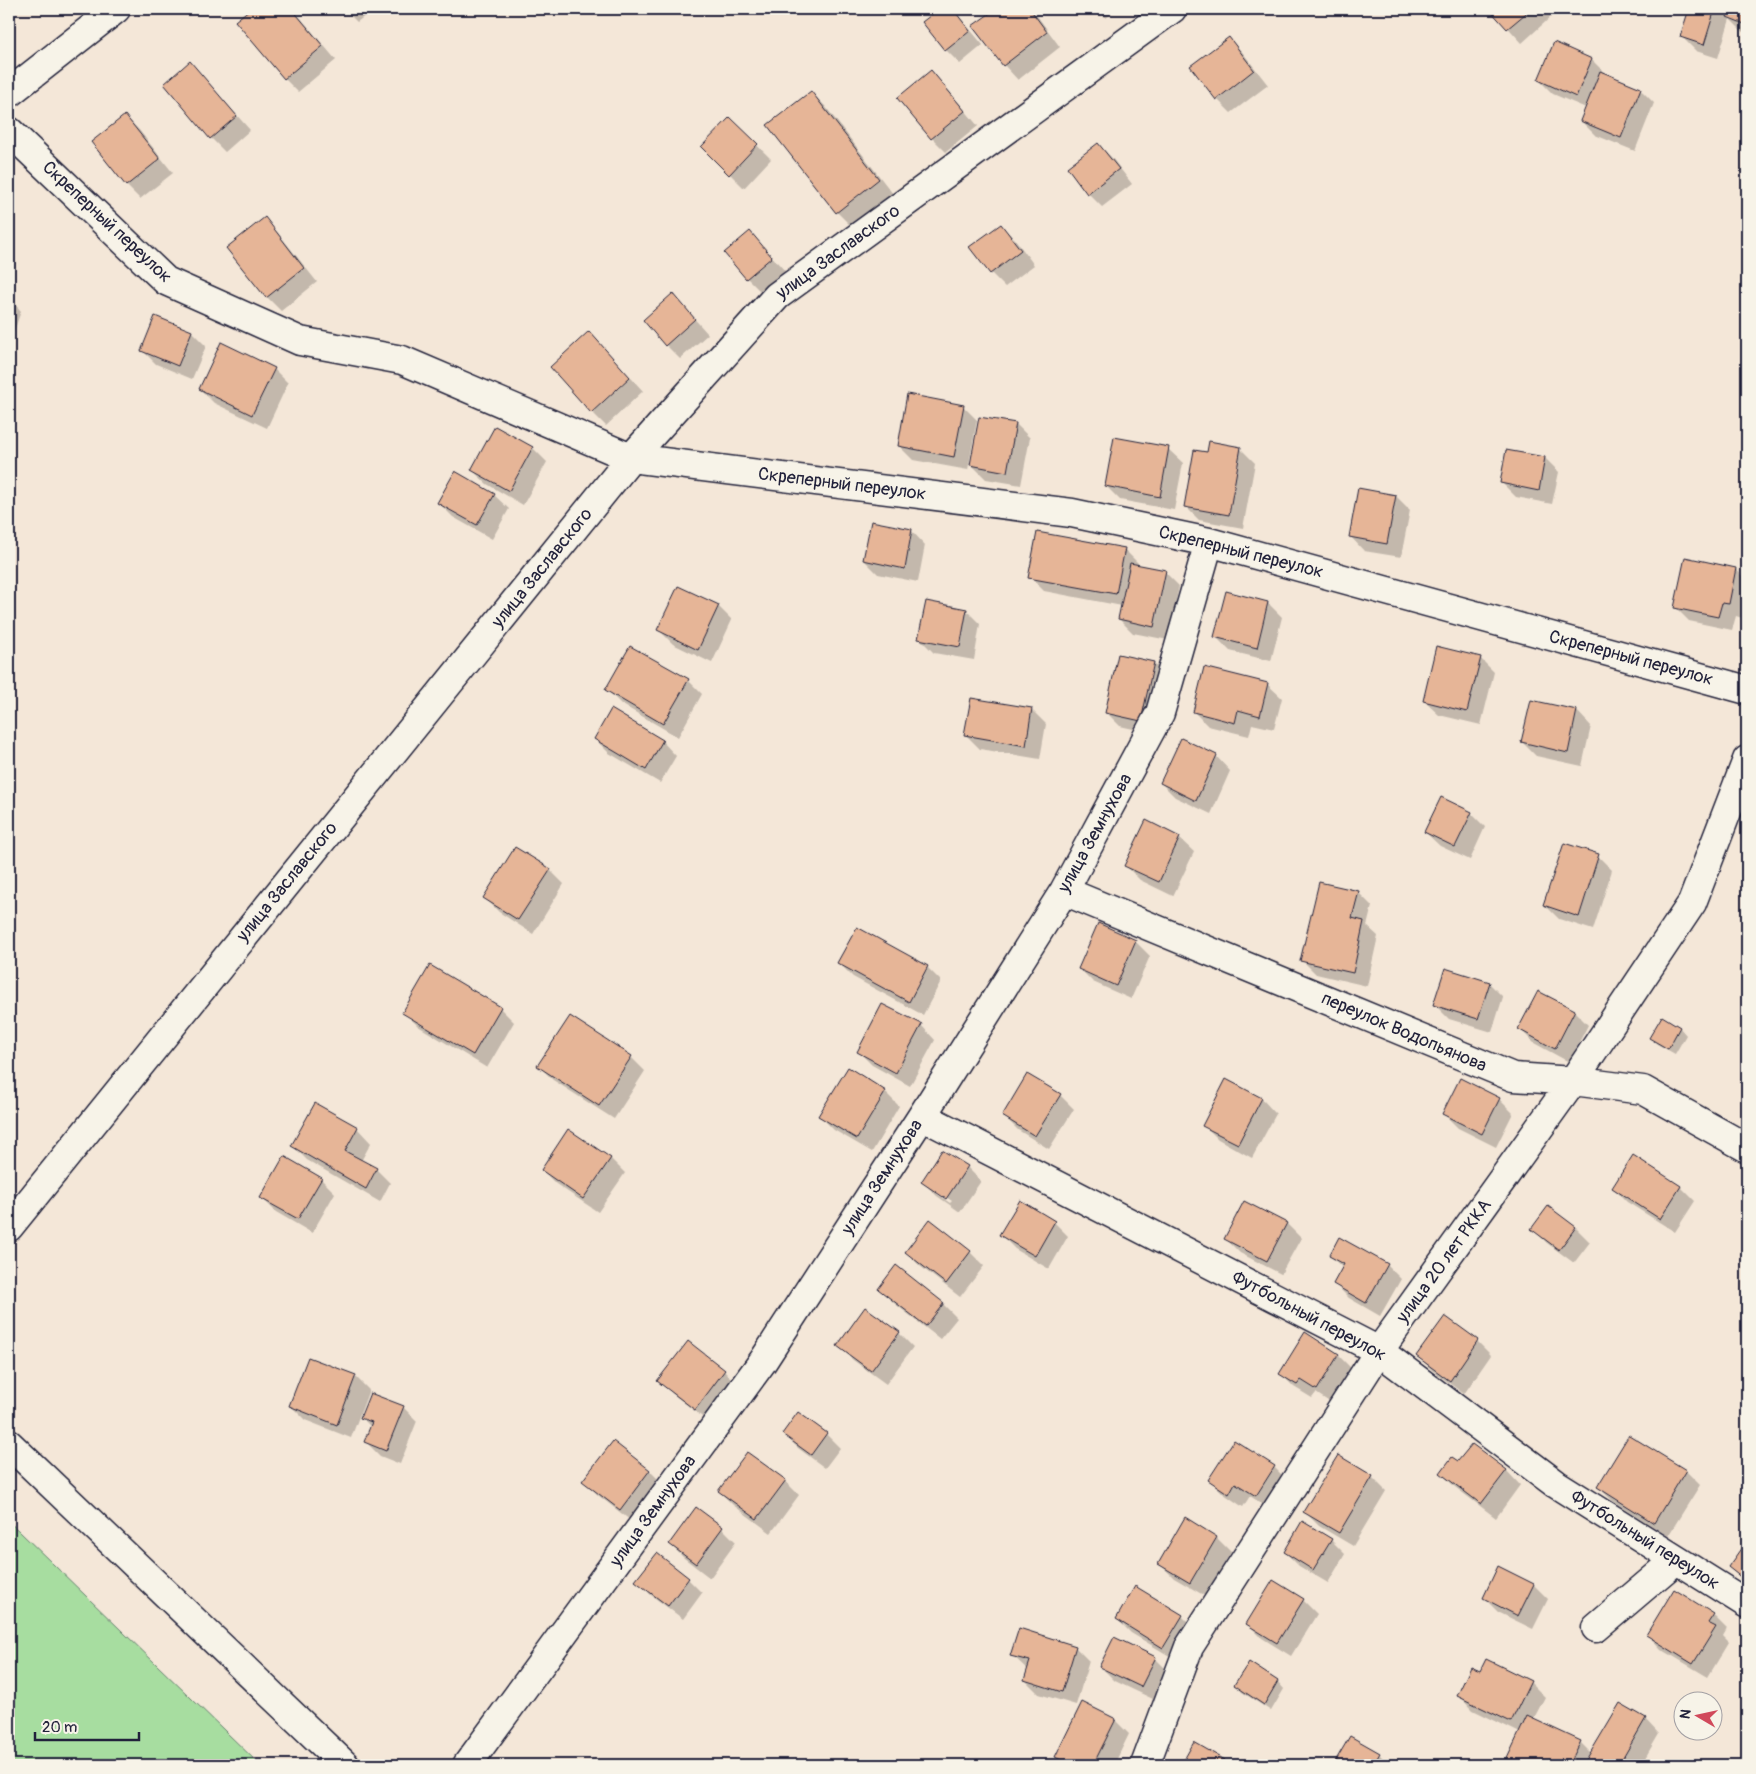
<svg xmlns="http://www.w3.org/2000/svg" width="1756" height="1774" font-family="Pangolin,sans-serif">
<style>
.green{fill:#a7dda0;stroke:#64806e}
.shadow{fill:#0003;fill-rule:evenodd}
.building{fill:#e6b597;stroke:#22223b}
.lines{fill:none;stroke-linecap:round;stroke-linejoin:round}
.minor-casing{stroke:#22223b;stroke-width:31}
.minor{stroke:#f7f3e8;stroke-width:28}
.labels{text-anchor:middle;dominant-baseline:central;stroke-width:5;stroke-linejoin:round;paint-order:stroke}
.street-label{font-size:18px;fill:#22223b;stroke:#f7f3e8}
</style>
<rect width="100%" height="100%" fill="#f4e7d8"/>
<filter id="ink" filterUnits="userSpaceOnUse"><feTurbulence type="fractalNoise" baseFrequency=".02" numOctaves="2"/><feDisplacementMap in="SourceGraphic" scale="10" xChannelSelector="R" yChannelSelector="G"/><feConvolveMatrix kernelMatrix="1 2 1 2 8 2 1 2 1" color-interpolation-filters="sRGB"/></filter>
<g filter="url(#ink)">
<!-- green -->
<path class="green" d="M9,1522L19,1531L260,1765H9Z"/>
<!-- shadow -->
<path class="shadow" d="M252,9H293L336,60L298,92L284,78L237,22Z
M344,9H374L357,22Z
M941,9H953L983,45L960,64L946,50L924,22Z
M998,9H1032L1060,47L1018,80L1004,65L974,26Z
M1096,9H1117L1106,18Z
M1491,9H1545L1552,16L1522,43Z
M1691,9H1747V33L1742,31L1730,19L1718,58L1696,51L1682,37Z
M1229,38L1243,53L1268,85L1231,113L1217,99Z
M1555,44L1592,60L1606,74L1640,89L1654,103L1635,151L1595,135L1581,121L1586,108L1553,94L1539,80Z
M190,63L250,130L225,152L211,138Z
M931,72L945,86L978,126L946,152L932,138L899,99Z
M811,92L825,106L893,194L851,226L837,212L769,125Z
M125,116L139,130L173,173L140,199L126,185Z
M730,119L771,159L744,188L703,147Z
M1098,144L1112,158L1132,184L1102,207L1088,193Z
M264,219L278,233L317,282L281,311L267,297Z
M1000,225L1015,239L1034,265L1005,287L991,273Z
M750,232L785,271L761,292L747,278Z
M673,295L708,334L680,359L666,345Z
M9,298L21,311L9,346Z
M156,318L192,332L206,346L192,379L156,364L142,350Z
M603,347L643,391L606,426L592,412Z
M274,369L288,383L267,428L214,403L200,389Z
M963,406L977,420L968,470L913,460L899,446Z
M1016,424L1030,438L1021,485L986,479L972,465Z
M496,427L533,448L547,462L523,505L487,484L472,470Z
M1168,449L1183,463L1174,510L1120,500L1106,486Z
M1241,449L1255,463L1243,528L1199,520L1185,506L1208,454Z
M1545,458L1559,472L1552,504L1516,497L1502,483Z
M494,495L509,509L492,539L453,517L439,503Z
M1396,496L1410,510L1401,557L1364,551L1350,536Z
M911,530L925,545L918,582L878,574L864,560Z
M1124,549L1138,563V566L1165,572L1179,586L1168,640L1133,633L1119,619L1122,606L1044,591L1030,577Z
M1736,569L1747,581V595L1742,618L1736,616L1732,630L1689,621L1675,607Z
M1268,603L1282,617L1271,661L1230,651L1216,637Z
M718,606L732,620L712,663L673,644L659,630Z
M966,610L980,624L974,660L934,653L920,639Z
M1480,658L1494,672L1481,725L1439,715L1424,701Z
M1154,663L1168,677L1155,734L1120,726L1106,712Z
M688,680L702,694L678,737L621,704L607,690Z
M1267,684L1282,698L1274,729L1252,724L1249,736L1208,726L1194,712Z
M1032,710L1046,724L1040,759L980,749L966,735Z
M1577,711L1591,726L1582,766L1536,756L1522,742Z
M595,739L662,741L676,756L660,783L609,753Z
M1216,756L1230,771L1211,814L1175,797L1161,783Z
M1471,813L1485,827L1470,860L1440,846L1425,832Z
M1179,838L1194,852L1173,896L1140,880L1126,866Z
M1598,856L1612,870L1593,930L1559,919L1545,905Z
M550,870L564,884L533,934L499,912L485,898Z
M1358,892L1372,906L1367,926L1378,936L1367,986L1316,974L1302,960Z
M1098,925L1136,942L1150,956L1131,999L1093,982L1079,968Z
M839,963L927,967L941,981L923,1015L853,977Z
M1489,983L1503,997L1492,1032L1449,1019L1435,1005Z
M1539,993L1574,1011L1588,1025L1569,1062L1534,1043L1520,1029Z
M500,1008L514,1022L487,1068L418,1026L404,1012Z
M1662,1018L1680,1028L1686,1035L1675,1054L1657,1044L1650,1038Z
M921,1025L935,1040L910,1086L872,1065L858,1051Z
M631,1057L645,1071L614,1119L553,1080L539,1066Z
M1227,1081L1262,1099L1276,1114L1252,1158L1218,1139L1204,1125Z
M885,1092L899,1106L872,1152L834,1130L820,1116Z
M1060,1095L1074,1109L1049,1149L1018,1130L1004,1116Z
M1499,1099L1513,1113L1496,1147L1458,1128L1444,1114Z
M357,1128L371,1143L361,1161L376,1169L390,1183L380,1202L307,1160L293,1146Z
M569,1131L611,1159L625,1173L598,1212L556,1184L542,1170Z
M1633,1157L1681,1187L1695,1201L1675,1232L1627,1202L1613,1188Z
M967,1167L981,1181L960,1212L937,1196L923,1182ZM937,1191L952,1201L950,1203L937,1194Z
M321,1179L335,1193L312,1233L276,1212L262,1198Z
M1245,1202L1287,1224L1301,1238L1281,1274L1240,1253L1226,1239Z
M1548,1208L1576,1228L1590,1242L1574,1263L1547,1243L1533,1229Z
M931,1221L970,1252L984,1266L960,1297L920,1266L906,1252Z
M1054,1222L1068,1236L1049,1269L1015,1249L1001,1235Z
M1330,1256L1387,1265L1401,1279L1380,1316L1349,1298L1335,1284L1344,1269Z
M880,1289L943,1304L957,1318L940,1339L894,1303Z
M1445,1318L1477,1341L1491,1355L1464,1394L1432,1370L1418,1356Z
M899,1333L913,1347L886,1384L853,1360L839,1346Z
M688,1343L724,1371L738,1385L710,1423L673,1394L659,1380Z
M1338,1355L1352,1369L1331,1403L1316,1393L1312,1398L1294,1387L1280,1373Z
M355,1376L369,1390L351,1438L305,1420L291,1406Z
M403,1407L417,1421L400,1464L380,1456L366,1442L371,1427L361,1417Z
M798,1414L826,1434L840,1448L825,1468L798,1448L784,1434Z
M1630,1436L1686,1471L1700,1485L1668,1536L1613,1501L1598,1487Z
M1234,1442L1274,1467L1288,1481L1270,1509L1250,1496L1243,1507L1224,1494L1210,1480Z
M613,1443L650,1471L664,1485L635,1524L598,1495L584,1481Z
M1459,1463L1506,1470L1520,1485L1496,1518L1455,1487L1441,1473Z
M1372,1477L1386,1491L1353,1546L1319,1526L1305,1512Z
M785,1481L799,1495L771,1533L733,1505L719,1491Z
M697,1509L722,1528L736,1542L710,1578L684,1558L670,1544Z
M1217,1538L1231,1552L1205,1596L1174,1578L1160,1564Z
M1331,1540L1345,1554L1328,1583L1299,1566L1285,1552Z
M1747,1542V1584L1729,1567Z
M1499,1567L1534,1585L1548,1599L1533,1629L1498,1612L1484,1598Z
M688,1579L702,1593L683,1619L651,1595L637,1581Z
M1274,1582L1303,1600L1317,1614L1291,1656L1262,1638L1248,1624Z
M1713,1615L1727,1629L1723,1636L1729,1642L1708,1677L1661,1649L1647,1634Z
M1182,1616L1196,1630L1178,1661L1131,1633L1117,1619Z
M1075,1647L1089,1661L1076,1705L1039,1694L1025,1680L1028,1670L1012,1655Z
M1155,1658L1169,1672L1155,1700L1115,1681L1101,1667Z
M1486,1661L1530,1682L1545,1697L1533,1720L1580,1742L1592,1754L1620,1705L1645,1719L1659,1734L1641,1765H1505L1520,1733L1473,1710L1459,1695L1480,1673Z
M1249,1664L1278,1682L1284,1689L1271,1711L1242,1692L1236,1685Z
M1115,1720L1129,1734L1114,1765H1064L1056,1757Z
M1351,1738L1379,1754L1390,1765H1335Z
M1195,1743L1224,1761L1229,1765H1182Z"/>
<!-- building -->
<path class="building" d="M250,9H292L323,46L284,79L235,21Z
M939,9H953L970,31L945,51L922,22Z
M996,9H1030L1047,32L1003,66L972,26Z
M1489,9H1531L1507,29Z
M1689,9H1715L1704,45L1680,37Z
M1730,9H1747V25L1727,17Z
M1229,37L1254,70L1216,100L1190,66Z
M1554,42L1592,59L1576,97L1538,80Z
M190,61L237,116L210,139L164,84Z
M931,70L965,111L931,139L897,98Z
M1600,71L1641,88L1621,138L1580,121Z
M811,91L879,179L836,213L767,125Z
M125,115L160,159L126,186L91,142Z
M730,117L758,144L729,175L701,147Z
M1098,143L1119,169L1087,194L1067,167Z
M265,217L304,268L266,298L226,248Z
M1001,224L1021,250L990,274L969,247Z
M750,231L772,257L746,279L724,253Z
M673,293L695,319L665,346L643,320Z
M155,316L192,331L178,366L141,351Z
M589,331L630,377L591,413L550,367Z
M221,342L275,368L252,415L199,389Z
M907,394L964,405L954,457L898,446Z
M979,417L1016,423L1007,472L970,465Z
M495,426L533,447L509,491L471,470Z
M1114,437L1169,447L1160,497L1105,486Z
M1209,441L1241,447L1229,515L1184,507L1194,450L1207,452Z
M1506,450L1545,457L1539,491L1500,483Z
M455,471L495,494L477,525L437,503Z
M1358,488L1396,495L1387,544L1349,537Z
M871,521L912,529L905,569L863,560Z
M1037,532L1125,548L1116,594L1028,578Z
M1685,557L1736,568L1729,604L1722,603L1718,617L1674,608Z
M1130,563L1166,570L1154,627L1118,619Z
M678,586L719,605L698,650L657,630Z
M1226,591L1268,602L1257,648L1214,637Z
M926,601L967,609L960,647L918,639Z
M630,646L689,679L663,724L605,690Z
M1436,646L1481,657L1467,712L1423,701Z
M1118,654L1154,662L1141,721L1105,713Z
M1204,667L1268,683L1260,716L1238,710L1235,723L1193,712Z
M971,698L1032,708L1026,746L964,735Z
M1531,700L1577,710L1568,753L1521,742Z
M611,709L663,740L646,770L594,739Z
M1181,738L1217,755L1196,801L1160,783Z
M1441,797L1472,812L1455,847L1424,832Z
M1146,820L1180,837L1159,882L1124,866Z
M1564,843L1599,854L1579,917L1543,905Z
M515,847L551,869L518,920L483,898Z
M1319,882L1359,891L1352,918L1364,921L1353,973L1300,961Z
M1098,923L1136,940L1116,986L1078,969Z
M857,927L928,966L909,1002L837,963Z
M430,965L501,1007L473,1055L402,1013Z
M1445,968L1490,982L1478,1019L1433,1005Z
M1538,991L1575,1010L1555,1049L1518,1029Z
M882,1004L922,1024L896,1073L857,1052Z
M570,1016L632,1056L599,1106L537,1066Z
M1662,1016L1680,1027L1668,1049L1649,1038Z
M848,1067L886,1091L857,1139L818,1116Z
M1027,1074L1061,1094L1035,1136L1002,1116Z
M1460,1078L1500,1098L1482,1134L1442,1114Z
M1226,1079L1262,1098L1238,1144L1202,1126Z
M315,1103L358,1127L345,1151L377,1168L366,1189L291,1146Z
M568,1129L611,1158L583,1199L541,1170Z
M942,1150L968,1166L946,1199L921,1182Z
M1633,1155L1681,1186L1660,1219L1612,1188Z
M284,1156L322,1178L298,1219L260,1198Z
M1020,1200L1055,1221L1035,1256L999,1235Z
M1244,1201L1287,1223L1267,1261L1224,1239Z
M1548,1206L1576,1227L1559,1250L1531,1229Z
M930,1219L971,1251L946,1284L905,1252Z
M1339,1237L1388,1264L1366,1303L1333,1284L1344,1264L1329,1256Z
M896,1265L944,1303L926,1326L878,1289Z
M865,1307L900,1332L871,1371L837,1346Z
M1445,1316L1478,1340L1450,1381L1416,1356Z
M1305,1332L1339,1354L1317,1390L1301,1380L1297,1385L1279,1374Z
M688,1341L725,1370L695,1410L657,1381Z
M308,1357L356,1375L337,1425L289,1406Z
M370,1393L404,1406L386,1451L364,1442L372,1422L360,1418Z
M798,1412L827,1433L811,1455L782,1434Z
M1629,1435L1686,1470L1654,1523L1597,1487Z
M1234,1440L1275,1466L1256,1496L1235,1483L1229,1494L1208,1480Z
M613,1441L650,1470L620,1510L582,1481Z
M1472,1444L1507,1470L1481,1504L1440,1473L1452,1457L1458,1461Z
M747,1452L786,1480L757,1519L718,1491Z
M1338,1455L1373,1476L1339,1533L1303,1512Z
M696,1507L723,1527L696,1564L669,1544Z
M1185,1517L1217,1537L1190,1583L1158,1564Z
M1302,1521L1332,1539L1313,1570L1284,1552Z
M1747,1540V1582L1728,1567Z
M657,1553L689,1578L668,1606L635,1581Z
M1498,1566L1534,1584L1518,1616L1483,1598Z
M1273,1580L1304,1599L1277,1643L1246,1624Z
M1135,1586L1183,1615L1163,1648L1116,1619Z
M1674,1589L1714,1614L1708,1623L1716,1627L1693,1664L1646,1635Z
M1019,1628L1076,1646L1062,1692L1024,1680L1030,1661L1010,1656Z
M1114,1637L1156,1657L1141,1687L1099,1667Z
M1486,1659L1531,1681L1511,1722L1457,1696L1471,1667L1480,1671Z
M1249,1662L1278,1681L1264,1705L1234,1685Z
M1082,1702L1116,1719L1093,1765H1071L1055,1757Z
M1620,1703L1646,1718L1619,1765H1583Z
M1527,1716L1581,1741L1569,1765H1504Z
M1350,1736L1380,1753L1373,1765H1333Z
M1194,1742L1225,1760L1222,1765H1181Z"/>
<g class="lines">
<defs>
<path id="minor" d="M9,93L116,9
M9,131L166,281L300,341L402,360L631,458L1072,513L1209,542L1747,690
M1064,891L1513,1077L1573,1081L1643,1090L1747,1148
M922,1116L1379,1351L1556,1484L1747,1604
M9,1227L631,458L777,296L1172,9
M9,1444L345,1765
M1596,1628L1676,1560
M467,1765L763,1361L922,1116L1064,891L1160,713L1209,542
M1145,1765L1189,1647L1379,1351L1573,1081L1692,903L1747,760"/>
</defs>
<!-- minor casing -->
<use href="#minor" class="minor-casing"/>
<!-- minor -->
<use href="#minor" class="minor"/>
</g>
</g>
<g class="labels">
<!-- street labels -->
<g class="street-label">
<text transform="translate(107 222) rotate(43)">Скреперный переулок</text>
<text transform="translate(838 252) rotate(-36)">улица Заславского</text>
<text transform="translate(842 484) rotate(7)">Скреперный переулок</text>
<text transform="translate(1241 552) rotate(14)">Скреперный переулок</text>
<text transform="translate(542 568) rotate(-51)">улица Заславского</text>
<text transform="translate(1631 658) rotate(15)">Скреперный переулок</text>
<text transform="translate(1095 833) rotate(-61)">улица Земнухова</text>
<text transform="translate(287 882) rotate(-51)">улица Заславского</text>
<text transform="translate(1404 1032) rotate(23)">переулок Водопьянова</text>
<text transform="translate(882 1177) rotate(-57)">улица Земнухова</text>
<text transform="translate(1444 1261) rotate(-54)">улица 20 лет РККА</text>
<text transform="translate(1309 1316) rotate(28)">Футбольный переулок</text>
<text transform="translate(653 1511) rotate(-54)">улица Земнухова</text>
<text transform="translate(1645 1540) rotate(32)">Футбольный переулок</text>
</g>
</g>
<!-- margin -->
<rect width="1756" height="1774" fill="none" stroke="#f7f3e8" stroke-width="30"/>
<rect x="15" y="15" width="1726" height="1744" fill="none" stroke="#22223b" stroke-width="2" filter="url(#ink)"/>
<!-- north arrow -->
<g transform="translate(1698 1716) rotate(279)"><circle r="24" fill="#f7f3e8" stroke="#a29fa3"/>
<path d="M0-4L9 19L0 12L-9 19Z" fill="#d1495b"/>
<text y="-8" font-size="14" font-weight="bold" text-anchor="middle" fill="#22223b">N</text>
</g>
<!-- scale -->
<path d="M35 1732v8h104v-8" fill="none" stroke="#22223b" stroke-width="2.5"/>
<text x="42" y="1732" font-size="15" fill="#22223b" stroke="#f7f3e8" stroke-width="4" paint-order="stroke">20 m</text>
</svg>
